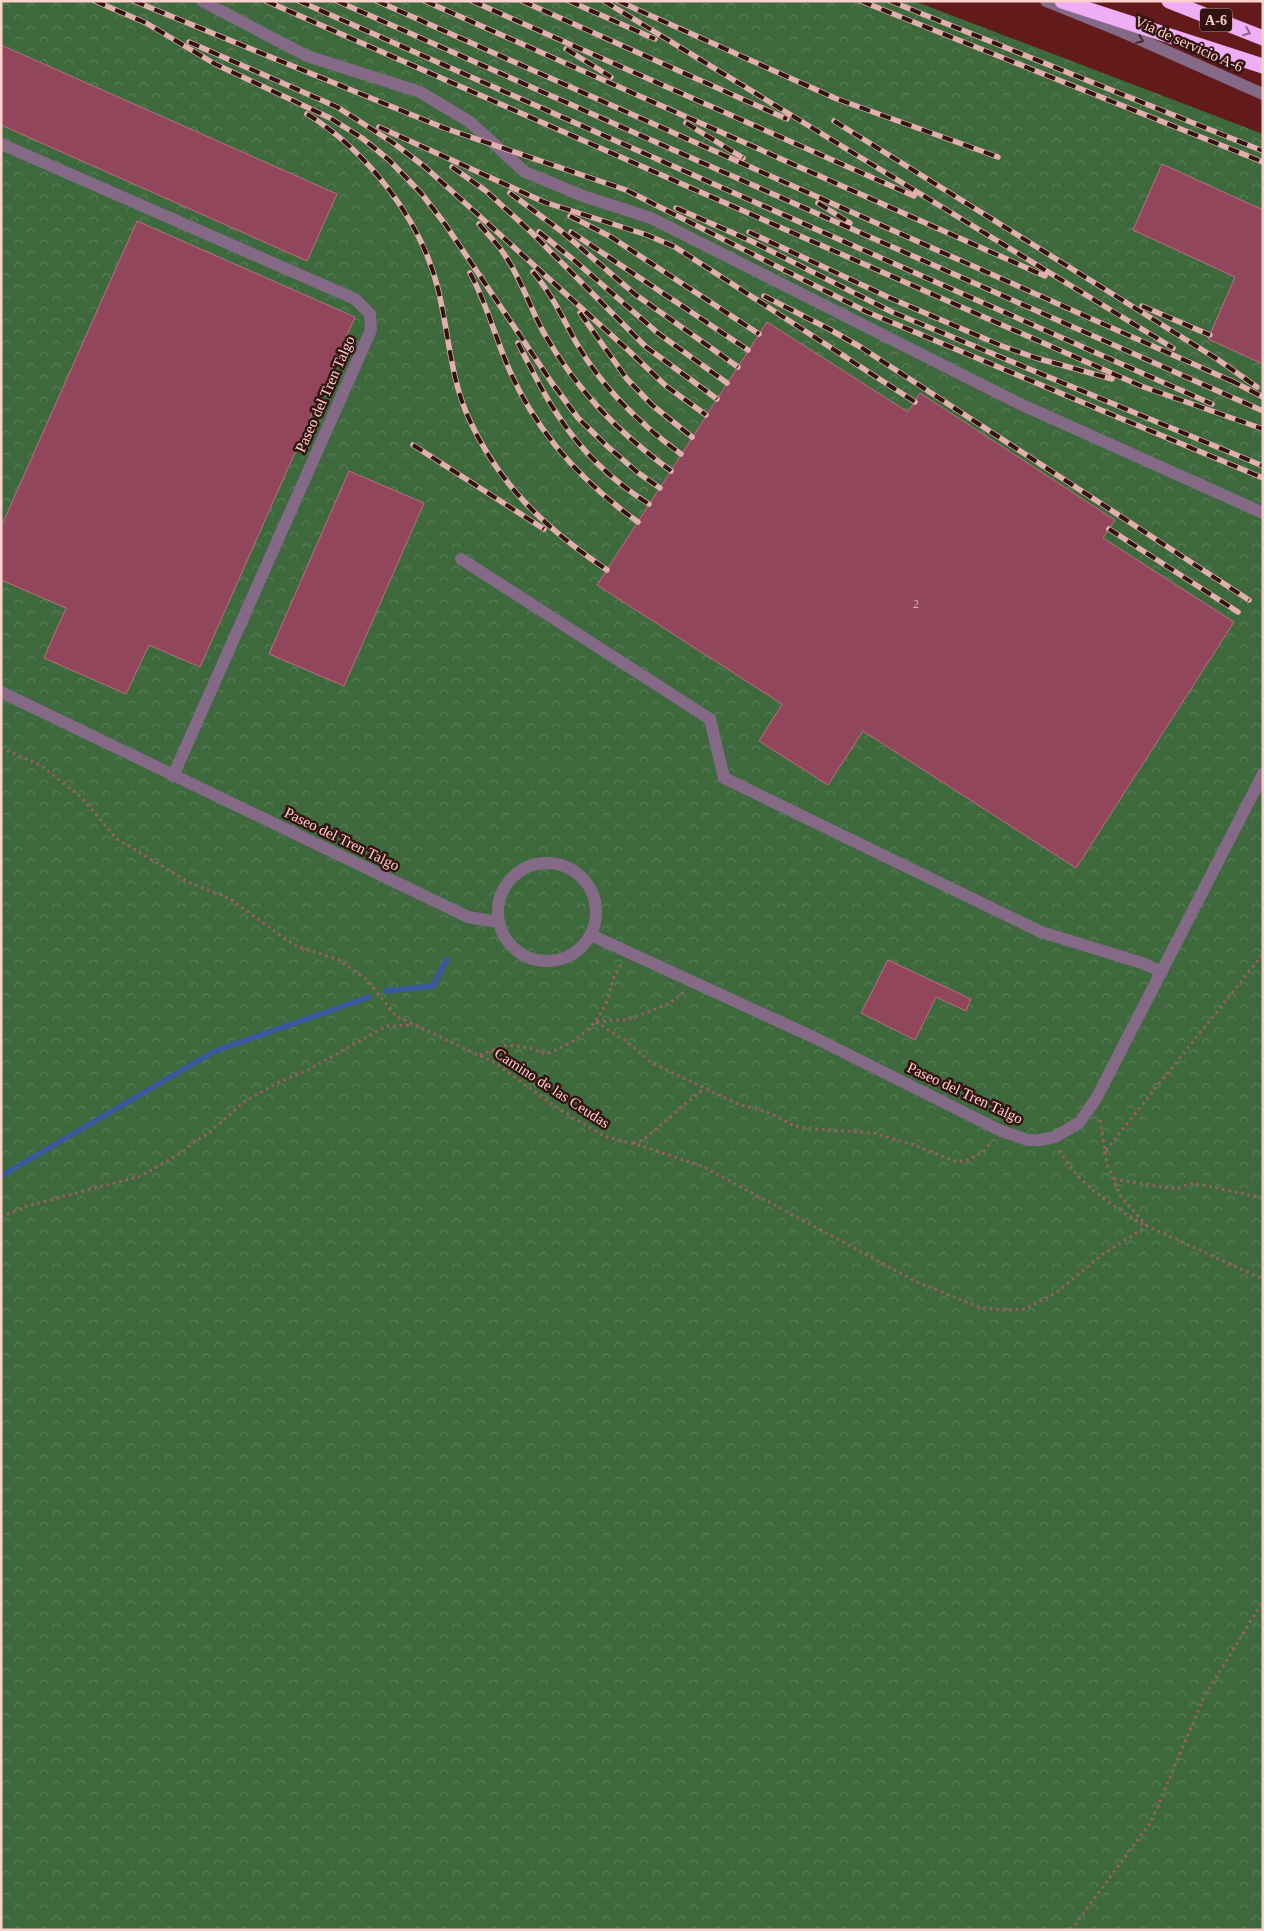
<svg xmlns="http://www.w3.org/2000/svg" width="1264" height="1931" font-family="Georgia,serif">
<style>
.park{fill:url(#park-crowns)}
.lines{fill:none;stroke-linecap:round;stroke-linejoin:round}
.stream{stroke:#38589f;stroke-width:5.5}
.building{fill:#91465b;stroke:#bd6e82}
.path{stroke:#9d5f5e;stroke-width:3;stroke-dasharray:2.5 4;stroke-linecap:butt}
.minor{stroke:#846a87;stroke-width:12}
.highway{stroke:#eeadf4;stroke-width:15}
.rail-casing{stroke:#e1afac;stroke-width:5.5}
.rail{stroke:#331312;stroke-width:4;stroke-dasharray:11;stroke-linecap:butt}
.oneway{stroke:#906083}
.oneway2{stroke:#47292f}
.labels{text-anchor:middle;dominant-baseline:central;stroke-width:5;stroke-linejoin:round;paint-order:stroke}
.number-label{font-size:12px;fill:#e3aeb0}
.shield{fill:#331312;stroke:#c19895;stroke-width:1}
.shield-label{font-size:14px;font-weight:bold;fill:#fed1cd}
.street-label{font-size:15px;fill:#fed1cd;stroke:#331312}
</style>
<defs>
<pattern id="park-crowns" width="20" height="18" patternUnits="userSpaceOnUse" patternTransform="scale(1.25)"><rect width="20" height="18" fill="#3d693d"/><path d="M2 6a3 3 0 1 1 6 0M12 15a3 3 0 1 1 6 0" fill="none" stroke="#5a7d58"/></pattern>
</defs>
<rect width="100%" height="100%" fill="#621a1b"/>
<!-- park -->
<path class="park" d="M1,1H914L1263,134V1930H1Z"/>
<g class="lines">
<!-- stream -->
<path class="stream" d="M386,991L433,986L447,959
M1,1176L215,1051L369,997"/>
</g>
<!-- building -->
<path class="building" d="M1,45L337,194L307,261L1,125Z
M1162,164L1263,210V364L1208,339L1235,277L1133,230Z
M137,221L355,317L200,667L149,645L126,694L44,658L66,608L1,580V527Z
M767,322L908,412L920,393L1115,520L1103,538L1234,622L1076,868L863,731L828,785L759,741L782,704L597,585Z
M349,471L424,503L344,686L269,654Z
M888,960L971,999L966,1011L936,997L915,1040L861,1013Z"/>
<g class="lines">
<!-- path -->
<path class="path" d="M1,748L40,765L81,797L117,839L190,883L230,899L294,945L339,960L366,979L396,1016L495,1063L559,1109L604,1136L648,1148L704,1167L917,1282L979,1307L1002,1310L1025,1309L1057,1292L1103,1254L1147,1226L1263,1279
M596,1022L626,1041L652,1063L738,1104L770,1113L794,1126L816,1129L874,1133L911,1144L957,1162L968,1160L983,1152L991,1142
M597,1022L630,1019L670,1003L684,992
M480,1055L507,1045L530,1048L546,1054C572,1044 595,1029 606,1003C612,989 611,977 622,964
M1100,1120L1107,1164L1121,1197L1147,1226
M633,1143L643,1140L703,1089
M1060,1150C1074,1182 1116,1208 1144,1225
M1106,1150L1263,954
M1114,1179L1175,1189L1193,1183L1263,1198
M1,1217L27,1206L141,1176L181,1153L194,1142L209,1133L244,1102L275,1084L308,1070L386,1026L413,1025
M1071,1930L1151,1822L1204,1697L1263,1601"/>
<!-- minor -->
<path class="minor" d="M202,1L307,56L420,92L470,122L525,172L583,196L651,218L1018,403L1263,513
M1046,1L1123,32L1263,94
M1,144L355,299L370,314L371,330L173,776
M461,559L710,719L724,778L1041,932L1142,963L1162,972
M1,692L468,917L499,922
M498 912a49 49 0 1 1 98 0a49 49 0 1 1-98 0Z
M591,935L813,1037L1001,1131L1028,1140H1040L1055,1137L1080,1122L1097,1097L1263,774"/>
<!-- highway -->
<path class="highway" d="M1062,1L1263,66
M1169,1L1263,38"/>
<defs>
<path id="rail" d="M95,1L146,23L215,64L330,118L362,138L389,160L421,193L445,224L552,383L578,418L607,446L637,472L660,488
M134,1L444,128L626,190L867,312L1263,478
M266,1L1141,386L1263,429
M299,1L1212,404
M337,1L1263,411
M377,1L1236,383
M425,1L1045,276
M472,1L914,196
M522,1L787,119
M569,1L655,39
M604,1L1173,348
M618,1L837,99L998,157
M861,1L1263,162
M890,1L1263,151
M189,42L337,107L392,142L425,167L629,351L666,386L706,415
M566,49L611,77
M307,114C367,151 421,219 438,289C449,333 450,379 470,421C501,488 547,529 607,570
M834,121L1217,359L1257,387
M686,123L743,158
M379,127L544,202L647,235L675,247L915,402
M452,167L486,191L531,232L646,347L717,399
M510,193L561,231L636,295L738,367
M818,203L850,223
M676,208L751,241L892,312L1263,466
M570,216L611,237L759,334
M479,224C488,235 499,245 506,257C522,281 531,310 545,335C579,393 617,431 671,471
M539,232L575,261L659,334L727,383
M571,232L748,350
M749,232L890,298L1002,346L1036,358L1112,379
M533,272C552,294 563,319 577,344C603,389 640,424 681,454
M470,273C487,304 495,337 509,369C536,432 582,482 638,522
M764,296L829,329L862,348L1249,600
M1142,306L1210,335
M580,313L627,379L652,405L692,437
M518,343C531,368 543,394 559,417C582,452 614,482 649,504
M1230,380L1263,397
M413,445L544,529
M1109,529L1238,612"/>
</defs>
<!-- rail casing -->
<use href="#rail" class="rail-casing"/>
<!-- rail -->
<use href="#rail" class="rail"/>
</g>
<!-- one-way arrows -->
<defs><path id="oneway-chevron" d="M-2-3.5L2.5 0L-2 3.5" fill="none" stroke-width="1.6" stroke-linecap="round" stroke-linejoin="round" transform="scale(1.25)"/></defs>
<use class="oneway" href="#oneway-chevron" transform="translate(1247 32) rotate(22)"/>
<use class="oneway2" href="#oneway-chevron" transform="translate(1140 40) rotate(24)"/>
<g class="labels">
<!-- number labels -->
<g class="number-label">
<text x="916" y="604">2</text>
</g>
<!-- shield labels -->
<rect class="shield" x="1200" y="8.5" width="32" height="23" rx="4"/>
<g class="shield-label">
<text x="1216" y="20">A-6</text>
</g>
<!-- street labels -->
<g class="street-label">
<text transform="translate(1189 44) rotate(24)">Vía de servicio A-6</text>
<text transform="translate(325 394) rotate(-66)">Paseo del Tren Talgo</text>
<text transform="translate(342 839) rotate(26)">Paseo del Tren Talgo</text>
<text transform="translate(552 1088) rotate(33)">Camino de las Ceudas</text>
<text transform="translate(965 1093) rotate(25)">Paseo del Tren Talgo</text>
</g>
</g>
<!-- border -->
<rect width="1264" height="1931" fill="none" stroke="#fed1cd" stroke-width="5"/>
</svg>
